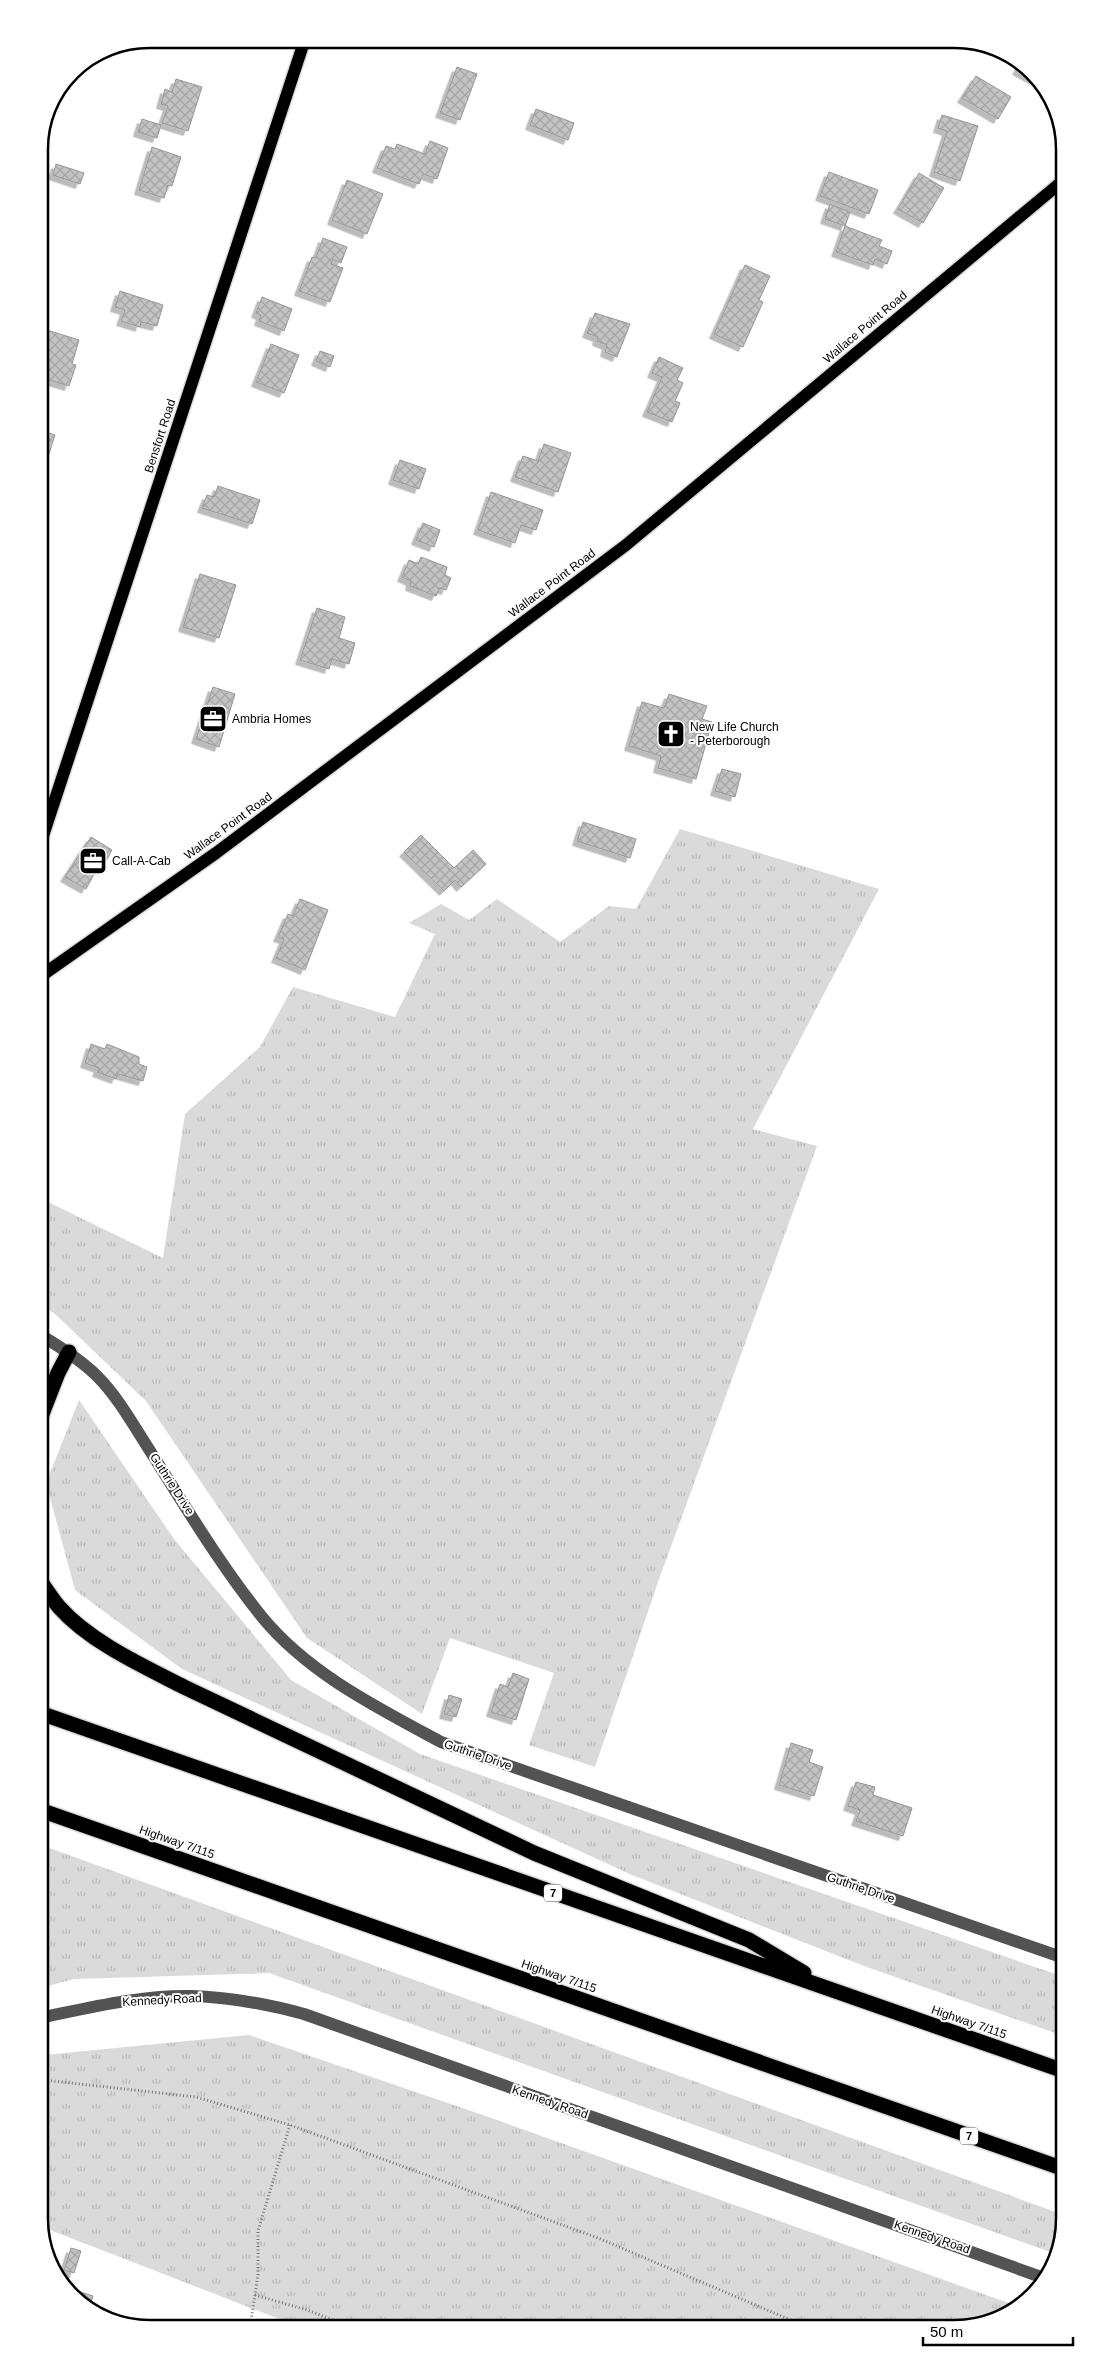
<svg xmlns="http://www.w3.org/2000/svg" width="1103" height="2367" font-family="Arial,sans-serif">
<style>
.grass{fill:url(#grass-tufts)}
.building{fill:url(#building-cross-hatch);stroke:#979797;filter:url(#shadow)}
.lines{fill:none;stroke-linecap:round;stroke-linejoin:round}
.major-casing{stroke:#dbdbdb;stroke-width:15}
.highway-casing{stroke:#dbdbdb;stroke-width:18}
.path{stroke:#757575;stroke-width:3;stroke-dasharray:1 2.5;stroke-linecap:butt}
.minor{stroke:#535353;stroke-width:12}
.major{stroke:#000;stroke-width:12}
.highway{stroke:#000;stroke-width:15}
.labels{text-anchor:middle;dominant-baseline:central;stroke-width:4;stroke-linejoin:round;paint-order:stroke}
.shield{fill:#fff;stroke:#4c4c4c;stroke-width:1}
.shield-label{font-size:11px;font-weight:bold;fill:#000}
.street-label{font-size:12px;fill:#000;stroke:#fff}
.poi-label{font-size:12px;fill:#000;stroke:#fff;text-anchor:start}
.rim{fill:none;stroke:#000;stroke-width:2.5}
</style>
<defs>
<pattern id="grass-tufts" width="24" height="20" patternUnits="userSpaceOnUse" patternTransform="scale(1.25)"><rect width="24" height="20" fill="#dadada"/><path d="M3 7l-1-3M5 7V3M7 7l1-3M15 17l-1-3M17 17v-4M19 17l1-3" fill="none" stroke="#b9b9b9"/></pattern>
<pattern id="building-cross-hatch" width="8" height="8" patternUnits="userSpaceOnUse" patternTransform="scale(1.25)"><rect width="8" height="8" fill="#c3c3c3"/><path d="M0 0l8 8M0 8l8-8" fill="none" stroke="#a6a6a6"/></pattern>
<filter id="shadow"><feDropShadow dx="-4.5" dy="4.5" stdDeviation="0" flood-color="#0004"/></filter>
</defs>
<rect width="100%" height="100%" fill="#fff"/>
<!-- grass -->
<path class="grass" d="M680,829L879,889L753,1129L817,1146L658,1582L595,1767L529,1745L554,1673L450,1638L422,1714L307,1638L146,1401L54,1313L42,1307V1199L163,1258L185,1114L260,1047L293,987L395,1017L435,934L409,923L441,904L469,920L497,899L560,942L609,906L636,909Z
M79,1400L174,1539L291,1680L420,1754L1064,1977V2036L864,1966L632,1875L182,1669L75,1590L46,1483Z
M44,1846L1064,2215L1053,2253L269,1973L74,1979L44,1987Z
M249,2035L480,2114L1014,2305L990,2322L300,2327L45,2228L44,2055Z"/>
<!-- building -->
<path class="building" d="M196,39H215L214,44Z
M1022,62L1035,80L1017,70Z
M457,67L477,74L460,120L440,113Z
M976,76L1011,97L998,119L962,98Z
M176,79L202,87L188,131L162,123L168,106L161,104L165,89L172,92Z
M536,109L574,123L568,140L530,125Z
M942,115L978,126L960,181L934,172L947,131L938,128Z
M142,119L161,125L157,138L138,132Z
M430,141L448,148L437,179L423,174L419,184L377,168L386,146L395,149L397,144L425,154Z
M152,147L181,157L172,186L168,185L164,198L139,190Z
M56,164L84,173L80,184L53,175Z
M829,172L878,190L869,214L820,196Z
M919,173L944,188L923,223L898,209Z
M347,180L383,194L367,234L332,220Z
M830,204L850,212L845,226L825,219Z
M845,226L882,240L879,246L892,251L887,264L875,259L873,265L836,252Z
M323,238L347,247L341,263L333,259L331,264L343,268L330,302L299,291L312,257L316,258Z
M745,265L770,276L759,300L763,302L743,347L714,334Z
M120,291L163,305L157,326L141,322L140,327L121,321L125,310L115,307Z
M262,297L292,309L284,331L259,321L261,315L256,313Z
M595,313L630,324L617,357L605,352L607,345L597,341L598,337L587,333Z
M47,330L79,340L72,364L76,365L69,386L46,379L50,368L40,365V353Z
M271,344L299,355L284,393L256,382Z
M320,351L334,356L330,367L316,361Z
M659,357L683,368L677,380L683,383L675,401L680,403L672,422L647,412L662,377L652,373Z
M40,430L55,435L48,457L40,454Z
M544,444L571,453L558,492L515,477L523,456L538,461Z
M400,460L426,469L419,489L393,480Z
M218,486L260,500L252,524L202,508L207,495L214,497Z
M491,492L543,510L536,530L521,525L515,543L478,530Z
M423,523L440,530L434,547L416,540Z
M421,557L447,567L445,575L451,578L446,590L440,588L436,596L410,586L411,581L402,577L409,560L418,564Z
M200,574L236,585L219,638L183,627Z
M317,608L345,617L339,638L355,643L349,664L332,659L329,669L300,660Z
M213,687L235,694L219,747L196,739Z
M669,694L707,706L702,719L712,722L696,779L658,768L661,756L629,746L642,702L664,708Z
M722,769L741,774L735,797L715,791Z
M583,822L636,839L630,858L577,841Z
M421,835L454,868L473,850L486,864L461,887L455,880L444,891L404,852Z
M91,837L112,850L101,870L97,869L86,889L65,877Z
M300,899L328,910L305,970L276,958L284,939L278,937L288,914L293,916Z
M91,1044L105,1049L107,1044L139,1057V1064L147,1067L143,1081L118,1074L116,1079L97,1072L99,1068L85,1063Z
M513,1673L529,1679L516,1720L491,1712L500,1684L508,1687Z
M449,1695L462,1699L456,1717L444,1714Z
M791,1743L813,1750L809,1762L823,1767L814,1796L779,1785Z
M856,1782L875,1787L873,1795L912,1808L903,1836L856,1821L860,1810L848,1806Z
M71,2248L81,2251L74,2273L64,2270Z
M69,2288L93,2296L89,2308L82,2306Z
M99,2309L124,2317L123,2321L98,2312Z
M134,2320L138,2321L158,2328H141L133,2325Z"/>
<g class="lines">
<defs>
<path id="major" d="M41,842L305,39
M41,976L216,853L626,545L1059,184"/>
<path id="highway" d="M42,1414L58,1373L69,1352
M43,1585C48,1592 53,1600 59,1607C90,1642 143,1666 184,1687L534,1853L749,1940L804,1973
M43,1714L1064,2071
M43,1811L1064,2169"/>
</defs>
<!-- major casing -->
<use href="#major" class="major-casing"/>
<!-- highway casing -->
<use href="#highway" class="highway-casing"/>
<!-- path -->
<path class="path" d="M44,2080L196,2097L290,2125L598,2238L800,2324
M255,2295L307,2310L352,2327
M250,2327L258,2275V2231L290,2125"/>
<!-- minor -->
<path class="minor" d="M42,1336C62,1348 81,1360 97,1376C119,1398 135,1428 152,1454C187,1509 221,1566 262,1617C309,1674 378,1708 441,1742L1064,1958
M44,2017C92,2007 142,1995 191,1996C230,1997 267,2004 304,2014L1044,2278"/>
<!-- major -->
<use href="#major" class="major"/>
<!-- highway -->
<use href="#highway" class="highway"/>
</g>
<!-- icons -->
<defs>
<symbol id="office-square" viewBox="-11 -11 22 22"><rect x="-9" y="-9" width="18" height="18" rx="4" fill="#000" stroke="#fff"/><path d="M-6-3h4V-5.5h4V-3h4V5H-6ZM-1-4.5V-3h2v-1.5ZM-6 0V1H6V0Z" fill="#fff"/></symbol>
<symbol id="church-square" viewBox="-11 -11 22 22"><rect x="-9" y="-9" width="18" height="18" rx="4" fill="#000" stroke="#fff"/><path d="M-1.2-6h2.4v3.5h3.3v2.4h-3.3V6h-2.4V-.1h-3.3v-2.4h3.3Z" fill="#fff"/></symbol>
</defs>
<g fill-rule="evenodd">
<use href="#office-square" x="197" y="703" width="32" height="32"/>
<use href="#church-square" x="655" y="718" width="32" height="32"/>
<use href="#office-square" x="77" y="845" width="32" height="32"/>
</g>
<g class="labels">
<!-- shield labels -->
<g class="shield">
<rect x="544" y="1884.5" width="18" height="17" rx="4"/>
<rect x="960" y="2127.5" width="18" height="17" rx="4"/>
</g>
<g class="shield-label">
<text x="553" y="1893">7</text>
<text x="969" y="2136">7</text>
</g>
<!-- street labels -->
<g class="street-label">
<text transform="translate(865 327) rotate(-40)">Wallace Point Road</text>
<text transform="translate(160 436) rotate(-72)">Bensfort Road</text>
<text transform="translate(552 583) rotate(-37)">Wallace Point Road</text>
<text transform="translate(228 826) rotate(-36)">Wallace Point Road</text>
<text transform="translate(172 1484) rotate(57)">Guthrie Drive</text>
<text transform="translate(478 1755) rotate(19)">Guthrie Drive</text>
<text transform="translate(177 1842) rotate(19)">Highway 7/115</text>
<text transform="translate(861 1888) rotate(19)">Guthrie Drive</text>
<text transform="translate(559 1976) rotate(19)">Highway 7/115</text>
<text transform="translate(162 2000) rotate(-3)">Kennedy Road</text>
<text transform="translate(969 2022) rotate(19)">Highway 7/115</text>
<text transform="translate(550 2102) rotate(19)">Kennedy Road</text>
<text transform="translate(932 2237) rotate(19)">Kennedy Road</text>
</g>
<!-- poi labels -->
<g class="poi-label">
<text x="232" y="719">Ambria Homes</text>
<text x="690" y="727">New Life Church<tspan x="690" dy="14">- Peterborough</tspan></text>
<text x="112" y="861">Call-A-Cab</text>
</g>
</g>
<!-- crop -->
<path d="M0 0H1103V2367H0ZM149 48H955A101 101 0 0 1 1056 149V2219A101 101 0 0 1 955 2320H149A101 101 0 0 1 48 2219V149A101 101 0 0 1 149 48Z" fill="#fff" fill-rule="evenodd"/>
<path class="rim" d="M149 48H955A101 101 0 0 1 1056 149V2219A101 101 0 0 1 955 2320H149A101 101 0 0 1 48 2219V149A101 101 0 0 1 149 48Z"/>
<!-- scale -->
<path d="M923 2337v8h150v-8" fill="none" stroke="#000000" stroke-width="2.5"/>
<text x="930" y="2337" font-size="15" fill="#000000" stroke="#ffffff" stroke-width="4" paint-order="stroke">50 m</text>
</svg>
